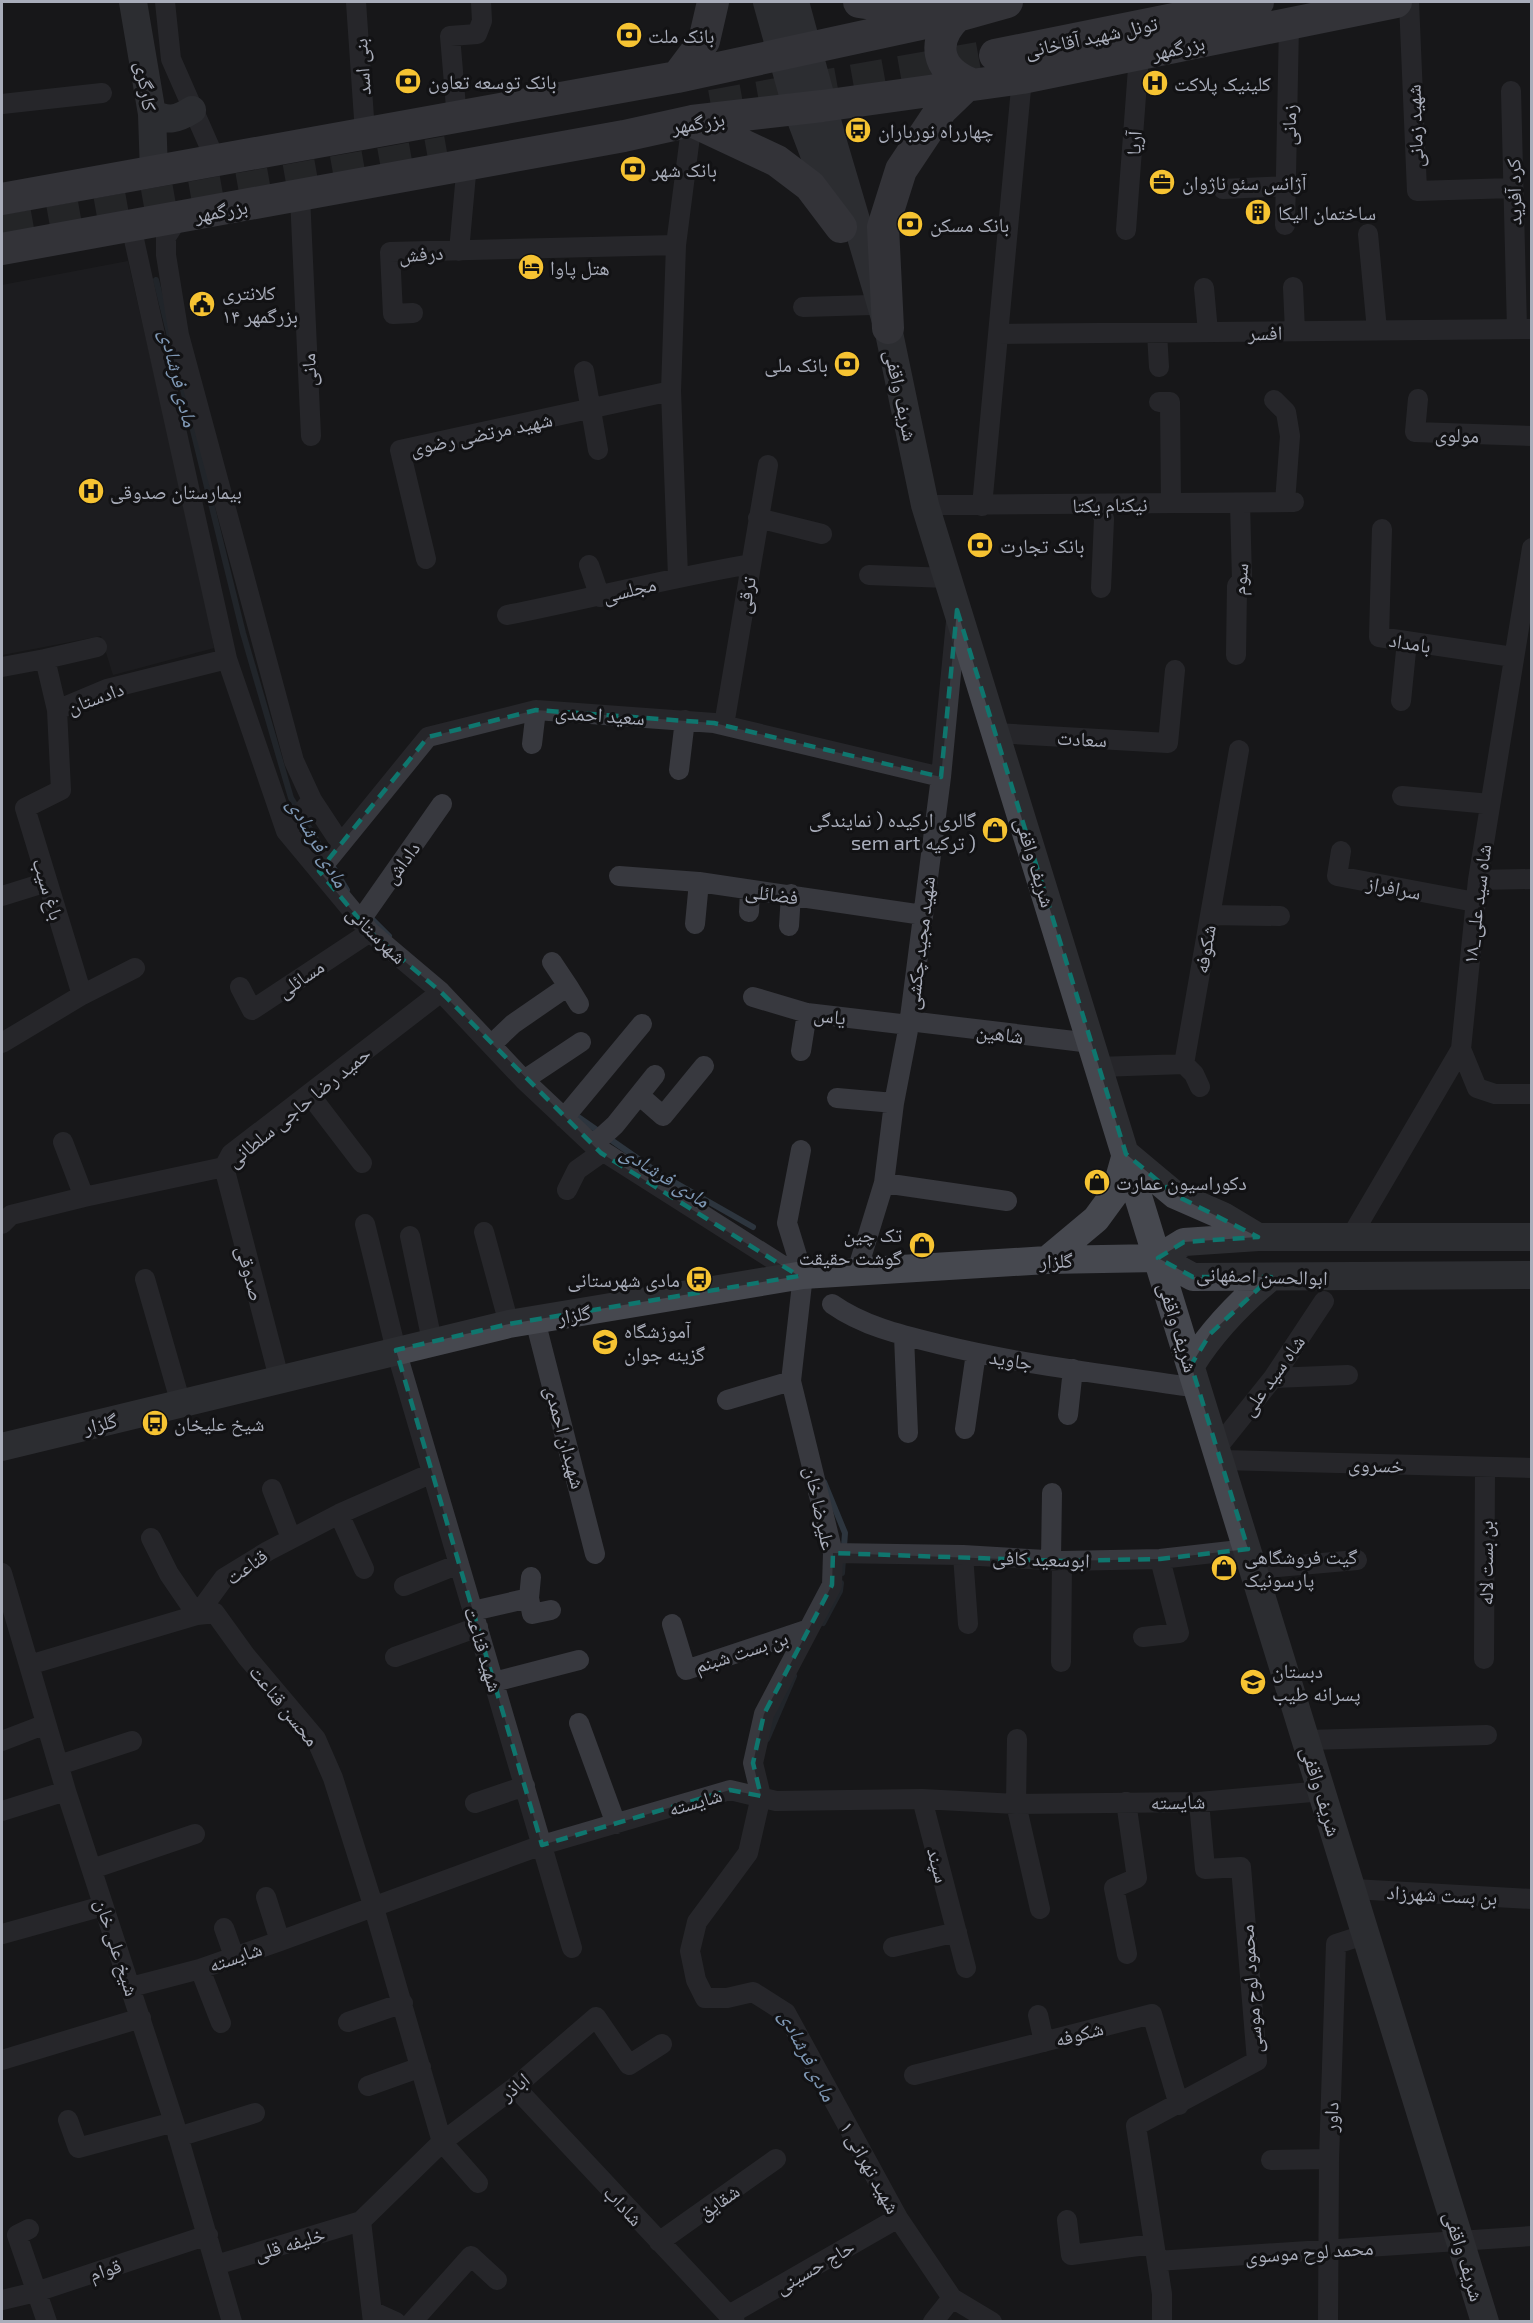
<svg xmlns="http://www.w3.org/2000/svg" width="1533" height="2323" font-family="'Exo 2','Noto Naskh Arabic',sans-serif">
<style>
.built{fill:#232326}
.lines{fill:none;stroke-linecap:round;stroke-linejoin:round}
.stream{stroke:#2d353e;stroke-width:6}
.primary-tunnel{stroke:#343539;stroke-width:32;stroke-dasharray:32 16;stroke-linecap:butt}
.street{stroke:#38393f;stroke-width:20}
.secondary{stroke:#46484f;stroke-width:28}
.primary{stroke:#54555e;stroke-width:32}
.marked{fill:none;stroke:#0f766e;stroke-width:4.5;stroke-dasharray:12 8;stroke-linejoin:round}
.labels{text-anchor:middle;dominant-baseline:central;stroke-width:6;stroke-linejoin:round;paint-order:stroke}
.poi-label{font-size:20px;fill:#a9adba;stroke:#121214;text-anchor:start}
.street-label{font-size:20px;fill:#a9adba;stroke:#121214}
.water-label{font-size:21px;font-style:italic;fill:#7f98b5;stroke:#121214}
</style>
<rect width="100%" height="100%" fill="#171719"/>
<!-- built -->
<path class="built" d="M128,261L203,587L214,648L113,675L101,636L2,655V285Z"/>
<g class="lines">
<!-- stream -->
<path class="stream" d="M156,280L243,633L291,798L347,890
M369,916L389,936
M571,1112L660,1174L753,1227
M824,1482L845,1533L842,1573
M823,1623L840,1591L841,1583
M767,1739L794,1676"/>
<!-- primary-tunnel -->
<path class="primary-tunnel" d="M711,106L995,55
M2,231L447,152"/>
<!-- street -->
<path class="street" d="M165,2L171,59L215,159
M356,2L365,133
M1409,2L1417,191L1512,188
M1511,91L1517,329
M2,104L102,93
M457,119L450,36L477,34L482,21L481,2
M1223,189L1287,186
M300,196L311,436
M179,217L166,237V255L179,335L294,761L312,800L341,844
M1285,225L1289,24
M131,226L227,659L286,831L370,932L441,992L524,1080L593,1145L799,1276
M1126,230L1139,55
M1368,234L1377,330
M459,251L467,163
M1293,287L1295,331
M1204,288L1208,332
M803,307L871,305
M413,313L393,314L390,252L676,245
M1157,333L1159,367
M998,334L1532,329
M584,371L598,450
M1418,399L1415,432L1532,436
M1274,400L1286,412L1290,436L1285,502
M1159,402H1170L1171,504
M1099,504L1104,519L1101,588
M925,505L1294,502
M982,506L1022,78
M758,518L822,534
M1382,529L1379,637L1513,657
M426,559L400,450L671,391
M589,565L600,597
M869,575L948,578
M678,576L671,391L676,245L692,121
M507,615C588,599 669,578 751,564
M1236,655L1237,586L1242,580L1240,503
M45,659L97,647
M2,667L45,659L57,710L61,790L25,808L82,995L2,1043
M1401,701L1407,641
M57,710L107,689L227,659
M724,725L768,465
M996,733L1168,743L1175,670
M532,744L536,710
M679,770L685,720
M1402,796L1490,804
M286,831L312,800
M1341,851L1337,876L1475,902
M319,871L428,737L536,710L714,723L941,777
M619,876L699,882L923,915
M1478,880L1532,879
M2,896L47,882
M749,912L750,891
M1210,915L1280,916
M360,921L442,804
M695,924L699,882
M789,926L791,894
M568,986L579,1004
M240,987L252,1010L370,932
M82,995L135,968
M753,997L807,1013L909,1025L917,1022L1091,1043
M491,1045L513,1024L568,986L552,962
M1461,1049L1477,1088L1495,1094H1532
M801,1051L807,1013
M1184,1064L1239,750
M1184,1064L1194,1074L1200,1087
M1099,1067L1184,1064
M524,1080L581,1042
M310,1095L362,1163
M639,1095L663,1116L704,1066
M837,1098L894,1103
M564,1118L642,1024
M63,1142L84,1197
M593,1145L615,1125L655,1075
M801,1150L787,1223L803,1275L791,1381L833,1553L832,1585L764,1714L753,1763L761,1796L748,1853L697,1922L690,1951L696,1980L705,1998H727L753,1992L786,2013L898,2218L952,2298L992,2322
M224,1167L279,1378
M884,1183L1007,1201
M567,1190L577,1170L601,1153
M2,1224L11,1215L84,1197L224,1167L231,1154L441,992
M365,1224L396,1350L572,1948
M484,1232L509,1324
M1352,1235L1461,1049L1478,880L1532,548
M410,1236L432,1341
M857,1271L884,1183L894,1103L909,1025L941,777L956,622
M145,1279L181,1404
M832,1304C863,1326 901,1335 938,1344C1023,1365 1111,1375 1198,1388
M535,1320L595,1554
M904,1336L908,1433
M1273,1378L1348,1375
M727,1400L791,1381
M1068,1415L1073,1369
M965,1429L976,1353
M1217,1448L1273,1378L1324,1301
M1220,1460L1532,1468
M272,1489L291,1538
M339,1514L364,1569
M151,1538L169,1574L197,1615L215,1613L246,1656L316,1739L333,1778L374,1908L442,2142L478,2183
M833,1553L963,1555L1062,1561L1160,1559L1248,1549
M963,1555L968,1624
M1051,1559L1052,1493
M1254,1569L1357,1560
M2,1573L66,1791L174,2122L232,2322
M404,1586L459,1564
M529,1598L531,1577
M473,1611L529,1598L532,1614L551,1610
M672,1624L686,1670L806,1630
M1143,1637L1179,1633L1160,1559
M395,1657L478,1627
M1484,1659L1485,1467
M1061,1662L1062,1561
M29,1665L197,1615L224,1578L268,1551L339,1514L432,1473
M494,1682L579,1660
M579,1723L616,1824
M1017,1739L1016,1804L1040,1909
M1307,1740L1487,1735
M2,1741L46,1724
M59,1765L132,1741
M922,1799L966,1968
M1126,1802L1137,1878L1114,1888L1127,1954
M475,1803L525,1786
M2,1811L66,1791
M92,1869L195,1834
M1353,1889L1532,1899
M266,1897L280,1941
M224,1928L234,1956
M2,1934L103,1906
M893,1947L957,1932
M200,1969L221,2023
M131,1987L200,1969L280,1941L542,1845L730,1790L776,1801L922,1799L1016,1804L1199,1802L1323,1791
M1038,2015L1044,2042
M348,2022L403,2003
M2,2060L141,2018
M914,2075L1152,2014L1179,2105
M368,2086L421,2067
M515,2087L735,2322
M68,2120L78,2148L174,2122
M178,2137L255,2113
M1271,2160L1329,2159
M1067,2220L1071,2255L1153,2244
M361,2221L373,2322
M29,2229L17,2235L47,2322
M659,2242L776,2159
M1157,2261L1532,2236
M216,2265L361,2221L442,2142L515,2087L596,2017L629,2065L662,2044
M2,2300L36,2292L208,2235
M374,2312L396,2322
M729,2315L898,2218
M412,2322L471,2256L497,2280
M933,2322L952,2298
M1162,2322V2294L1136,2126L1257,2061L1241,1867L1205,1869L1199,1802
M1328,2322L1329,2159L1336,1944L1367,1934"/>
<!-- secondary -->
<path class="secondary" d="M133,2L152,114L154,172
M767,2L797,109L836,212
M795,2L832,139L888,328L925,505L1485,2322
M152,114C169,121 176,120 192,110
M1158,1258L1193,1277L1532,1275
M1047,1260L1096,1219L1115,1193L1126,1154L1175,1195L1223,1216L1258,1237
M1191,1365C1213,1330 1239,1303 1271,1277
M2,1447L509,1324L803,1275L1047,1260L1158,1258L1184,1242L1258,1237H1532"/>
<!-- primary -->
<path class="primary" d="M859,2L893,7L933,3
M995,55L1258,2
M677,77L704,41L713,2
M692,121L777,161L810,186L841,227
M2,199L677,77L957,16L1007,2
M2,249L624,136L692,121L822,106L1022,78L1396,2
M888,328L883,227L901,170L941,110L969,83C936,69 931,41 957,16"/>
</g>
<!-- marked area -->
<path d="M0 0H1533V2323H0ZM957,610L1126,1154L1175,1195L1258,1237L1184,1242L1158,1258L1193,1277H1271L1210,1334L1191,1365L1248,1549L1160,1559L1062,1561L833,1553L832,1585L764,1714L753,1763L761,1796L730,1790L542,1845L396,1350L509,1324L799,1276L601,1153L441,992L370,932L319,871L428,737L536,710L714,723L941,777Z" fill="#171719" fill-opacity=".55" fill-rule="evenodd"/>
<path class="marked" d="M957,610L1126,1154L1175,1195L1258,1237L1184,1242L1158,1258L1193,1277H1271L1210,1334L1191,1365L1248,1549L1160,1559L1062,1561L833,1553L832,1585L764,1714L753,1763L761,1796L730,1790L542,1845L396,1350L509,1324L799,1276L601,1153L441,992L370,932L319,871L428,737L536,710L714,723L941,777Z"/>
<!-- icons -->
<defs>
<symbol id="bank-disc" viewBox="-11 -11 22 22"><circle r="9.5" fill="#f6c332" stroke="#121214"/><path d="M-6-4H6V4H-6ZM0-2.3a2.3 2.3 0 1 0 0 4.6a2.3 2.3 0 1 0 0-4.6Z" fill="#111"/></symbol>
<symbol id="hospital-disc" viewBox="-11 -11 22 22"><circle r="9.5" fill="#f6c332" stroke="#121214"/><path d="M-5-5h3v3.5h4V-5h3V5h-3V1.5h-4V5h-3Z" fill="#111"/></symbol>
<symbol id="bus-disc" viewBox="-11 -11 22 22"><circle r="9.5" fill="#f6c332" stroke="#121214"/><path d="M-5-6H5V4H4V6H2V4H-2V6H-4V4H-5ZM-3.5-4V0h7V-4ZM-3.5 1.2v1.5H-2V1.2ZM2 1.2v1.5H3.5V1.2Z" fill="#111"/></symbol>
<symbol id="office-disc" viewBox="-11 -11 22 22"><circle r="9.5" fill="#f6c332" stroke="#121214"/><path d="M-6-3h4V-5.5h4V-3h4V5H-6ZM-1-4.5V-3h2v-1.5ZM-6 0V1H6V0Z" fill="#111"/></symbol>
<symbol id="building-disc" viewBox="-11 -11 22 22"><circle r="9.5" fill="#f6c332" stroke="#121214"/><path d="M-4-6H4V6H1V3H-1V6H-4ZM-2.5-4.3h1.7v1.8h-1.7ZM.8-4.3h1.7v1.8H.8ZM-2.5-1h1.7V.8h-1.7ZM.8-1h1.7V.8H.8Z" fill="#111"/></symbol>
<symbol id="hotel-disc" viewBox="-11 -11 22 22"><circle r="9.5" fill="#f6c332" stroke="#121214"/><path d="M-6-4.5h1.5V1H6V5H4.5V3h-9V5H-6ZM-4 0a1.8 1.8 0 1 1 3.6 0ZM.5 0V-2.5h3Q6-2.5 6 0Z" fill="#111"/></symbol>
<symbol id="civic-disc" viewBox="-11 -11 22 22"><circle r="9.5" fill="#f6c332" stroke="#121214"/><path d="M-.6-6.5H3V-4.5H.6V-3L4-1V1h2V6H-6V1h2V-1L-.6-3ZM-1.2 2.5V6h2.4V2.5Z" fill="#111"/></symbol>
<symbol id="shop-disc" viewBox="-11 -11 22 22"><circle r="9.5" fill="#f6c332" stroke="#121214"/><path d="M-5-2.5h2.3a2.7 3.5 0 0 1 5.4 0H5L5.5 6h-11ZM-1.5-2.5h3a1.5 2.3 0 0 0-3 0Z" fill="#111"/></symbol>
<symbol id="school-disc" viewBox="-11 -11 22 22"><circle r="9.5" fill="#f6c332" stroke="#121214"/><path d="M0-5L7-2L0 1L-7-2ZM-4 1L0 2.5L4 1V4Q0 6-4 4Z" fill="#111"/></symbol>
</defs>
<g fill-rule="evenodd">
<use href="#bank-disc" x="614" y="20" width="30" height="30"/>
<use href="#bank-disc" x="393" y="66" width="30" height="30"/>
<use href="#hospital-disc" x="1140" y="68" width="30" height="30"/>
<use href="#bus-disc" x="843" y="115" width="30" height="30"/>
<use href="#bank-disc" x="618" y="154" width="30" height="30"/>
<use href="#office-disc" x="1147" y="167" width="30" height="30"/>
<use href="#building-disc" x="1243" y="197" width="30" height="30"/>
<use href="#bank-disc" x="895" y="209" width="30" height="30"/>
<use href="#hotel-disc" x="516" y="252" width="30" height="30"/>
<use href="#civic-disc" x="187" y="289" width="30" height="30"/>
<use href="#bank-disc" x="832" y="349" width="30" height="30"/>
<use href="#hospital-disc" x="76" y="476" width="30" height="30"/>
<use href="#bank-disc" x="965" y="530" width="30" height="30"/>
<use href="#shop-disc" x="980" y="815" width="30" height="30"/>
<use href="#shop-disc" x="1082" y="1167" width="30" height="30"/>
<use href="#shop-disc" x="907" y="1230" width="30" height="30"/>
<use href="#bus-disc" x="684" y="1264" width="30" height="30"/>
<use href="#school-disc" x="590" y="1327" width="30" height="30"/>
<use href="#bus-disc" x="140" y="1408" width="30" height="30"/>
<use href="#shop-disc" x="1209" y="1553" width="30" height="30"/>
<use href="#school-disc" x="1238" y="1667" width="30" height="30"/>
</g>
<g class="labels">
<!-- poi labels -->
<g class="poi-label">
<text x="648" y="35">بانک ملت</text>
<text x="428" y="81">بانک توسعه تعاون</text>
<text x="1174" y="83">کلینیک پلاکت</text>
<text x="878" y="130">چهارراه نورباران</text>
<text x="652" y="169">بانک شهر</text>
<text x="1182" y="182">آژانس سئو ناژوان</text>
<text x="1278" y="212">ساختمان الیکا</text>
<text x="930" y="224">بانک مسکن</text>
<text x="550" y="267">هتل پاوا</text>
<text x="222" y="292">کلانتری<tspan x="222" dy="23">۱۴ بزرگمهر</tspan></text>
<text x="828" y="364" text-anchor="end">بانک ملی</text>
<text x="110" y="491">بیمارستان صدوقی</text>
<text x="1000" y="545">بانک تجارت</text>
<text x="976" y="819" text-anchor="end">گالری ارکیده ( نمایندگی<tspan x="976" dy="23">sem art ترکیه )</tspan></text>
<text x="1116" y="1182">دکوراسیون عمارت</text>
<text x="902" y="1234" text-anchor="end">تک چین<tspan x="902" dy="23">گوشت حقیقت</tspan></text>
<text x="680" y="1279" text-anchor="end">مادی شهرستانی</text>
<text x="624" y="1330">آموزشگاه<tspan x="624" dy="23">گزینه جوان</tspan></text>
<text x="174" y="1423">شیخ علیخان</text>
<text x="1244" y="1556">گیت فروشگاهی<tspan x="1244" dy="23">پارسونیک</tspan></text>
<text x="1272" y="1670">دبستان<tspan x="1272" dy="23">پسرانه طیب</tspan></text>
</g>
<!-- street labels -->
<g class="street-label">
<text transform="translate(1091 36) rotate(-12)">تونل شهید آقاخانی</text>
<text transform="translate(1178 47) rotate(-12)">بزرگمهر</text>
<text transform="translate(361 67) rotate(-94)">بنی اسد</text>
<text transform="translate(147 86) rotate(81)">کارگری</text>
<text transform="translate(698 122) rotate(-9)">بزرگمهر</text>
<text transform="translate(1288 125) rotate(-89)">زمانی</text>
<text transform="translate(1414 126) rotate(-92)">شهید زمانی</text>
<text transform="translate(1133 143) rotate(-86)">آریا</text>
<text transform="translate(1513 192) rotate(-91)">کرد آفرید</text>
<text transform="translate(221 210) rotate(-10)">بزرگمهر</text>
<text transform="translate(421 253) rotate(-4)">درفش</text>
<text transform="translate(1265 332) rotate(-1)">افسر</text>
<text transform="translate(308 370) rotate(-93)">مانی</text>
<text transform="translate(902 395) rotate(78)">شریف واقفی</text>
<text transform="translate(481 433) rotate(-12)">شهید مرتضی رضوی</text>
<text transform="translate(1457 434) rotate(2)">مولوی</text>
<text transform="translate(1110 504) rotate(-1)">نیکنام یکتا</text>
<text transform="translate(1239 579) rotate(-85)">سوم</text>
<text transform="translate(629 589) rotate(-14)">مجلسی</text>
<text transform="translate(745 595) rotate(-80)">ترقی</text>
<text transform="translate(1410 642) rotate(9)">بامداد</text>
<text transform="translate(95 697) rotate(-20)">دادستان</text>
<text transform="translate(600 714) rotate(4)">سعید احمدی</text>
<text transform="translate(1082 738) rotate(3)">سعادت</text>
<text transform="translate(401 862) rotate(-54)">داداش</text>
<text transform="translate(1036 862) rotate(73)">شریف واقفی</text>
<text transform="translate(1394 887) rotate(11)">سرافراز</text>
<text transform="translate(49 889) rotate(73)">باغ سیب</text>
<text transform="translate(772 893) rotate(8)">فضائلی</text>
<text transform="translate(1476 904) rotate(-83)">۱۸_شاه سید علی</text>
<text transform="translate(377 934) rotate(44)">شهرستانی</text>
<text transform="translate(919 943) rotate(-83)">شهید مجید چکشی</text>
<text transform="translate(1204 949) rotate(-80)">شکوفه</text>
<text transform="translate(300 978) rotate(-34)">مسائلی</text>
<text transform="translate(830 1015) rotate(7)">یاس</text>
<text transform="translate(1000 1033) rotate(7)">شاهین</text>
<text transform="translate(298 1106) rotate(-39)">حمید رضا حاجی سلطانی</text>
<text transform="translate(1056 1260) rotate(-2)">گلزار</text>
<text transform="translate(251 1273) rotate(75)">صدوقی</text>
<text transform="translate(1262 1275) rotate(2)">ابوالحسن اصفهانی</text>
<text transform="translate(574 1314) rotate(-10)">گلزار</text>
<text transform="translate(1179 1327) rotate(73)">شریف واقفی</text>
<text transform="translate(1011 1359) rotate(9)">جاوید</text>
<text transform="translate(1272 1375) rotate(-54)">شاه سید علی</text>
<text transform="translate(100 1423) rotate(-13)">گلزار</text>
<text transform="translate(566 1437) rotate(75)">شهیدان احمدی</text>
<text transform="translate(1376 1464) rotate(2)">خسروی</text>
<text transform="translate(821 1508) rotate(78)">علیرضا خان</text>
<text transform="translate(1041 1558) rotate(2)">ابوسعید کافی</text>
<text transform="translate(1485 1563) rotate(-90)">بن بست لاله</text>
<text transform="translate(246 1566) rotate(-35)">قناعت</text>
<text transform="translate(484 1649) rotate(73)">شهید قناعت</text>
<text transform="translate(741 1651) rotate(-18)">بن بست شبنم</text>
<text transform="translate(285 1705) rotate(51)">محسن قناعت</text>
<text transform="translate(1322 1791) rotate(73)">شریف واقفی</text>
<text transform="translate(695 1801) rotate(-16)">شایسته</text>
<text transform="translate(1178 1801) rotate(-1)">شایسته</text>
<text transform="translate(939 1865) rotate(75)">سپند</text>
<text transform="translate(1442 1894) rotate(3)">بن بست شهرزاد</text>
<text transform="translate(118 1947) rotate(72)">شیخ علی خان</text>
<text transform="translate(235 1956) rotate(-19)">شایسته</text>
<text transform="translate(1250 1989) rotate(-94)">محمود لوح موسی</text>
<text transform="translate(1079 2033) rotate(-15)">شکوفه</text>
<text transform="translate(514 2086) rotate(-39)">اباذر</text>
<text transform="translate(1330 2117) rotate(-88)">داور</text>
<text transform="translate(871 2167) rotate(61)">شهید تهرانی ۱</text>
<text transform="translate(718 2201) rotate(-35)">شقایق</text>
<text transform="translate(624 2205) rotate(47)">شاداب</text>
<text transform="translate(289 2243) rotate(-17)">خلیفه قلی</text>
<text transform="translate(1309 2251) rotate(-4)">محمد لوح موسوی</text>
<text transform="translate(1465 2256) rotate(73)">شریف واقفی</text>
<text transform="translate(814 2266) rotate(-30)">حاج حسینی</text>
<text transform="translate(105 2269) rotate(-18)">قوام</text>
</g>
<!-- water labels -->
<g class="water-label">
<text transform="translate(180 378) rotate(76)">مادی فرشادی</text>
<text transform="translate(319 842) rotate(60)">مادی فرشادی</text>
<text transform="translate(666 1175) rotate(32)">مادی فرشادی</text>
<text transform="translate(809 2055) rotate(63)">مادی فرشادی</text>
</g>
</g>
<!-- border -->
<rect width="1533" height="2323" fill="none" stroke="#a9adba" stroke-width="6"/>
</svg>
